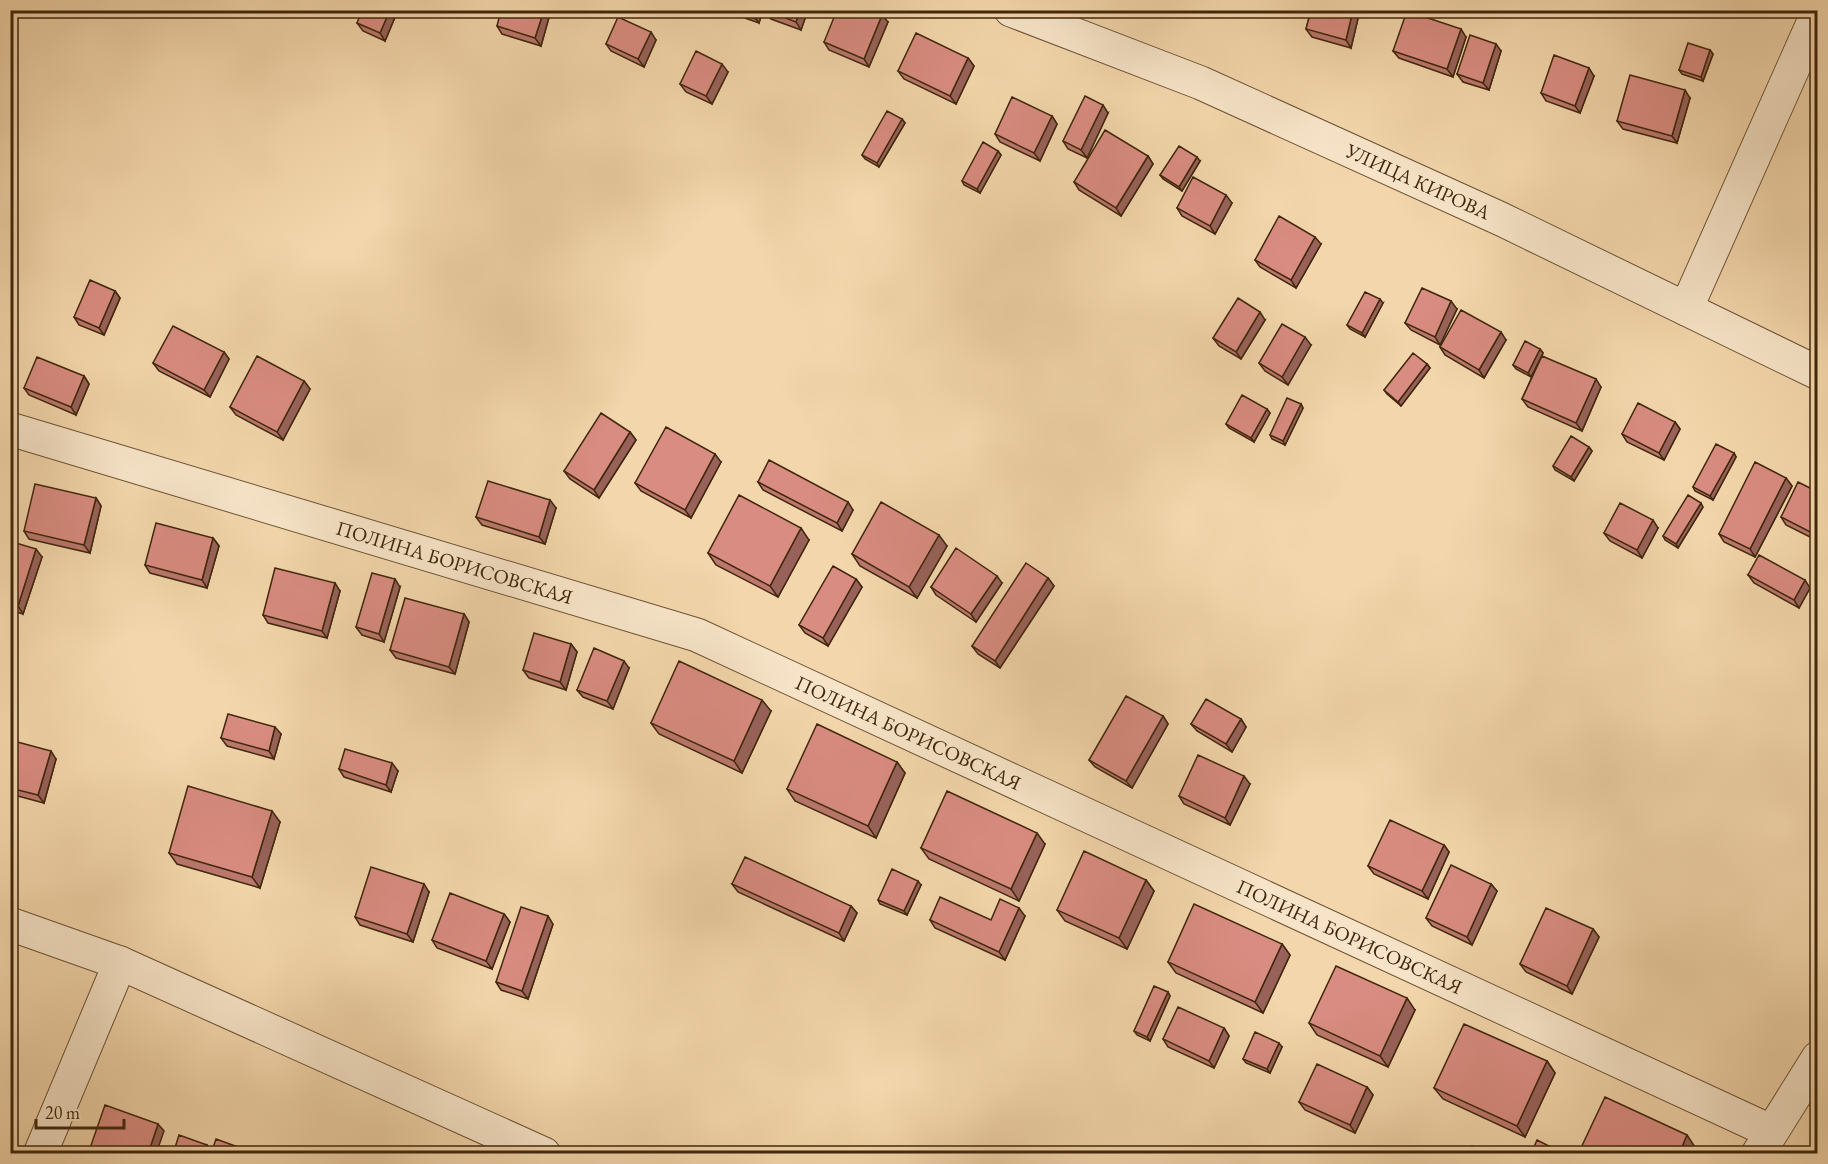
<svg xmlns="http://www.w3.org/2000/svg" width="1828" height="1164" font-family="'EB Garamond',serif">
<style>
.lines{fill:none;stroke-linecap:round;stroke-linejoin:round}
.minor-casing{stroke:#6d5334;stroke-width:35}
.minor{stroke:#f7e4c8;stroke-width:33}
.wall{fill:#bb786f;stroke:#40270c;stroke-width:1.5}
.shaded-wall{fill:#98625a;stroke:#40270c;stroke-width:1.5}
.building{fill:#d98c81;stroke:#40270c;stroke-width:1.5}
.labels{text-anchor:middle;dominant-baseline:central;stroke-width:5;stroke-linejoin:round;paint-order:stroke}
.street-label{font-size:20px;fill:#40270c;stroke:#f7e4c8}
</style>
<rect width="100%" height="100%" fill="#f3d6ab"/>
<filter id="stains"><feTurbulence type="fractalNoise" baseFrequency=".00333" numOctaves="4"/><feColorMatrix values="0 0 0 0 .2 0 0 0 0 .09 0 0 0 0 .02 0 0 0 .5 -.17"/></filter>
<radialGradient id="worn" r=".72"><stop offset=".6" stop-color="#630" stop-opacity="0"/><stop offset="1" stop-color="#630" stop-opacity=".3"/></radialGradient>
<g class="lines">
<defs>
<g id="minor">
<path id="s1" d="M1011,10L1201,83L1501,219L1818,373"/>
<path d="M1686,309L1818,12"/>
<path id="s2" d="M10,429L697,635L1770,1131"/>
<path d="M10,924L120,963L544,1154"/>
<path d="M40,1154L120,963"/>
<path d="M1758,1154L1818,1058"/>
</g>
</defs>
<!-- minor casing -->
<use href="#minor" class="minor-casing"/>
<!-- minor -->
<use href="#minor" class="minor"/>
</g>
<!-- wall -->
<path class="wall" d="M398,10L385,41L363,31L357,23Z
M551,10L541,46L502,34L497,26Z
M763,10L759,23L745,18L742,14Z
M808,10L801,30L771,19L765,11Z
M1311,10H1360L1351,48L1312,37L1306,29Z
M888,22L869,67L829,50L824,42Z
M1466,37L1453,77L1399,58L1393,51Z
M656,40L644,67L611,51L606,44Z
M1710,50L1713,54L1703,81L1682,74L1679,70Z
M1501,51L1489,90L1463,82L1457,74Z
M968,58L974,66L956,104L904,79L898,71Z
M728,72L712,104L686,92L680,84Z
M1594,76L1580,113L1546,101L1541,93Z
M1690,98L1677,143L1623,129L1617,121Z
M1108,113L1087,158L1068,149L1063,141Z
M1052,116L1057,124L1040,161L1000,142L995,134Z
M902,119L905,123L879,167L865,159L862,155Z
M998,151L1001,155L980,193L964,185L962,181Z
M1148,156L1153,164L1121,216L1079,190L1074,182Z
M1200,161L1182,191L1163,179L1160,175Z
M1232,203L1215,234L1182,216L1177,208Z
M1321,244L1296,288L1260,267L1255,260Z
M115,291L120,298L104,335L79,325L74,317Z
M1383,303L1365,337L1350,329L1347,325Z
M1457,309L1440,345L1411,330L1405,323Z
M1265,320L1241,359L1219,346L1213,338Z
M1506,340L1484,378L1445,355L1440,347Z
M1311,345L1288,385L1265,371L1259,363Z
M1540,349L1543,353L1542,356L1601,387L1582,431L1528,407L1522,399L1541,357L1531,377L1516,369L1513,365Z
M224,352L229,359L210,397L159,371L153,363Z
M1427,364L1430,368L1401,406L1387,394L1384,390Z
M84,376L89,384L76,415L29,395L24,388Z
M304,381L310,389L283,440L236,415L230,407Z
M1301,404L1303,408L1285,445L1272,439L1270,435Z
M1267,409L1270,413L1254,442L1229,428L1226,424Z
M1675,422L1680,429L1664,460L1627,442L1622,434Z
M630,432L636,440L599,498L570,479L564,471Z
M1589,447L1592,451L1574,481L1555,470L1553,466Z
M1734,453L1736,457L1713,500L1695,491L1693,487Z
M721,462L691,518L641,491L635,483Z
M1786,478L1792,486L1755,557L1724,542L1719,534Z
M758,482L853,510L842,531L763,490Z
M1818,492V541L1786,525L1781,517Z
M96,498L101,506L90,553L29,539L24,531Z
M1703,507L1678,548L1665,540L1663,536Z
M556,508L545,544L482,525L476,517Z
M1658,528L1642,558L1610,541L1604,533Z
M213,538L219,546L207,588L150,573L145,565Z
M809,540L778,597L716,565L708,553Z
M947,546L917,598L860,566L852,554Z
M42,557L23,614L10,610V561Z
M1748,575L1810,588L1799,608L1754,583Z
M1048,578L1054,586L1000,668L978,654L972,646Z
M856,579L862,587L828,646L805,633L799,625Z
M1002,583L976,622L936,595L931,587Z
M400,587L384,642L362,635L356,627Z
M340,591L327,638L268,623L263,615Z
M464,614L469,622L455,674L396,658L390,650Z
M571,644L577,652L566,690L529,678L523,670Z
M629,668L613,709L583,697L577,690Z
M771,711L742,773L659,734L651,723Z
M1163,716L1168,724L1132,788L1095,767L1089,760Z
M1241,719L1246,727L1232,752L1197,731L1191,724Z
M281,734L274,759L227,746L221,738Z
M10,740L56,759L44,803L10,794Z
M897,762L905,773L876,838L795,801L787,789Z
M339,769L398,771L391,792L344,777Z
M1250,784L1230,825L1184,804L1179,796Z
M280,822L260,888L177,864L169,853Z
M1045,844L1019,901L929,859L921,848Z
M1444,845L1449,852L1428,899L1374,874L1368,866Z
M1146,880L1154,891L1127,949L1065,921L1057,910Z
M732,884L851,906L857,913L844,941L738,892Z
M1491,884L1497,891L1472,945L1432,926L1426,918Z
M921,885L907,915L880,904L878,900Z
M429,892L413,942L360,925L355,917Z
M504,914L510,922L492,969L437,948L432,940Z
M1025,916L1005,960L935,928L930,920H991Z
M553,924L528,999L501,990L496,982Z
M1593,929L1599,937L1572,994L1526,972L1520,964Z
M1282,944L1290,955L1263,1013L1176,973L1168,962Z
M1168,992L1170,996L1150,1041L1137,1035L1134,1031Z
M1415,1010L1388,1067L1317,1035L1309,1023Z
M1224,1028L1229,1036L1214,1068L1168,1047L1163,1039Z
M1282,1047L1270,1073L1246,1063L1243,1059Z
M1547,1061L1555,1073L1525,1137L1443,1099L1434,1088Z
M1367,1087L1373,1095L1355,1133L1305,1110L1299,1102Z"/>
<!-- shaded-wall -->
<path class="shaded-wall" d="M390,10H398L385,41L380,33Z
M544,10H551L541,46L535,38Z
M759,10H763L759,23L756,19Z
M800,10H808L801,30L796,22Z
M1353,10H1360L1351,48L1346,40Z
M882,15L888,22L869,67L864,59Z
M1461,29L1466,37L1453,77L1447,69Z
M651,32L656,40L644,67L638,59Z
M1496,44L1501,51L1489,90L1483,83Z
M1710,50L1713,54L1703,81L1701,77Z
M968,58L974,66L956,104L950,96Z
M722,64L728,72L712,104L706,96Z
M1589,68L1594,76L1580,113L1575,106Z
M1685,90L1690,98L1677,143L1672,136Z
M1103,105L1108,113L1087,158L1081,150Z
M1052,116L1057,124L1040,161L1034,153Z
M902,119L905,123L879,167L877,163Z
M998,151L1001,155L980,193L977,189Z
M1148,156L1153,164L1121,216L1116,208Z
M1197,157L1200,161L1182,191L1179,187Z
M1226,195L1232,203L1215,234L1210,226Z
M1315,237L1321,244L1296,288L1291,280Z
M115,291L120,298L104,335L99,328Z
M1380,299L1383,303L1365,337L1362,333Z
M1451,301L1457,309L1440,345L1435,337Z
M1260,312L1265,320L1241,359L1236,352Z
M1501,332L1506,340L1484,378L1479,370Z
M1305,337L1311,345L1288,385L1282,377Z
M1540,349L1543,353L1531,377L1528,373Z
M224,352L229,359L210,397L204,390Z
M1427,364L1430,368L1401,406L1398,402Z
M84,376L89,384L76,415L71,407Z
M1596,379L1601,387L1582,431L1576,423Z
M304,381L310,389L283,440L277,432Z
M1301,404L1303,408L1285,445L1283,441Z
M1267,409L1270,413L1254,442L1251,438Z
M1675,422L1680,429L1664,460L1659,453Z
M630,432L636,440L599,498L594,490Z
M1589,447L1592,451L1574,481L1571,477Z
M1734,453L1736,457L1713,500L1710,496Z
M715,454L721,462L691,518L685,510Z
M1786,478L1792,486L1755,557L1750,549Z
M96,498L101,506L90,553L84,545Z
M550,500L556,508L545,544L539,537Z
M848,502L853,510L842,531L837,523Z
M1701,503L1703,507L1678,548L1676,544Z
M1653,520L1658,528L1642,558L1637,550Z
M801,528L809,540L778,597L770,586Z
M939,535L947,546L917,598L909,587Z
M213,538L219,546L207,588L202,580Z
M36,549L42,557L23,614L18,606Z
M997,576L1002,583L976,622L971,614Z
M1048,578L1054,586L1000,668L995,661Z
M395,579L400,587L384,642L379,634Z
M856,579L862,587L828,646L823,638Z
M1805,580L1810,588L1799,608L1794,600Z
M335,583L340,591L327,638L322,631Z
M464,614L469,622L455,674L449,667Z
M571,644L577,652L566,690L560,682Z
M10,646L15,653L10,669Z
M624,661L629,668L613,709L607,701Z
M762,700L771,711L742,773L734,761Z
M1163,716L1168,724L1132,788L1126,781Z
M1241,719L1246,727L1232,752L1226,744Z
M275,727L281,734L274,759L269,751Z
M51,751L56,759L44,803L38,795Z
M897,762L905,773L876,838L868,826Z
M392,763L398,771L391,792L386,785Z
M1244,776L1250,784L1230,825L1225,818Z
M272,811L280,822L260,888L252,877Z
M1037,833L1045,844L1019,901L1011,889Z
M1444,845L1449,852L1428,899L1422,891Z
M1146,880L1154,891L1127,949L1119,938Z
M918,881L921,885L907,915L904,911Z
M424,884L429,892L413,942L407,934Z
M1491,884L1497,891L1472,945L1467,937Z
M851,906L857,913L844,941L839,933Z
M1019,908L1025,916L1005,960L999,952Z
M504,914L510,922L492,969L486,961Z
M548,916L553,924L528,999L522,991Z
M1593,929L1599,937L1572,994L1567,986Z
M1282,944L1290,955L1263,1013L1255,1002Z
M1168,992L1170,996L1150,1041L1147,1037Z
M1407,998L1415,1010L1388,1067L1380,1056Z
M1224,1028L1229,1036L1214,1068L1209,1061Z
M1279,1043L1282,1047L1270,1073L1267,1069Z
M1547,1061L1555,1073L1525,1137L1517,1126Z
M1367,1087L1373,1095L1355,1133L1350,1125Z
M158,1124L164,1131L156,1154H148Z
M1687,1135L1695,1147L1692,1154H1679Z
M207,1145L213,1153V1154H205Z
M1551,1147L1553,1151L1552,1154H1547Z"/>
<!-- building -->
<path class="building" d="M362,10H390L380,33L357,23Z
M501,10H544L535,38L497,26Z
M744,10H759L756,19L742,14Z
M765,10H800L796,22Z
M837,10H872L882,15L864,59L824,42Z
M1311,10H1353L1346,40L1306,29Z
M1407,11L1461,29L1447,69L1393,51Z
M618,17L651,32L638,59L606,44Z
M916,33L968,58L950,96L898,71Z
M1470,35L1496,44L1483,83L1457,74Z
M1688,43L1710,50L1701,77L1679,70Z
M696,51L722,64L706,96L680,84Z
M1554,55L1589,68L1575,106L1541,93Z
M1630,75L1685,90L1672,136L1617,121Z
M1085,96L1103,105L1081,150L1063,141Z
M1012,97L1052,116L1034,153L995,134Z
M887,111L902,119L877,163L862,155Z
M1105,130L1148,156L1116,208L1074,182Z
M983,142L998,151L977,189L962,181Z
M1179,146L1197,157L1179,187L1160,175Z
M1193,177L1226,195L1210,226L1177,208Z
M1279,216L1315,237L1291,280L1255,260Z
M90,280L115,291L99,328L74,317Z
M1422,288L1451,301L1435,337L1405,323Z
M1365,292L1380,299L1362,333L1347,325Z
M1238,298L1260,312L1236,352L1213,338Z
M1461,310L1501,332L1479,370L1440,347Z
M1282,324L1305,337L1282,377L1259,363Z
M173,326L224,352L204,390L153,363Z
M1525,341L1540,349L1528,373L1513,365Z
M1413,353L1427,364L1398,402L1384,390Z
M257,356L304,381L277,432L230,407Z
M1542,356L1596,379L1576,423L1522,399Z
M37,357L84,376L71,407L24,388Z
M1242,395L1267,409L1251,438L1226,424Z
M1287,398L1301,404L1283,441L1270,435Z
M1638,403L1675,422L1659,453L1622,434Z
M601,413L630,432L594,490L564,471Z
M666,427L715,454L685,510L635,483Z
M1571,436L1589,447L1571,477L1553,466Z
M1716,444L1734,453L1710,496L1693,487Z
M769,460L848,502L837,523L758,482Z
M1755,462L1786,478L1750,549L1719,534Z
M488,481L550,500L539,537L476,517Z
M1798,482L1818,492V536L1781,517Z
M35,484L96,498L84,545L24,531Z
M739,495L801,528L770,586L708,553Z
M1688,495L1701,503L1676,544L1663,536Z
M881,502L939,535L909,587L852,554Z
M1620,503L1653,520L1637,550L1604,533Z
M156,523L213,538L202,580L145,565Z
M16,543L36,549L18,606L10,604V561Z
M956,548L997,576L971,614L931,587Z
M1759,555L1805,580L1794,600L1748,575Z
M1026,563L1048,578L995,661L972,646Z
M833,566L856,579L823,638L799,625Z
M275,568L335,583L322,631L263,615Z
M372,573L395,579L379,634L356,627Z
M405,598L464,614L449,667L390,650Z
M534,633L571,644L560,682L523,670Z
M594,648L624,661L607,701L577,690Z
M679,661L762,700L734,761L651,723Z
M1126,696L1163,716L1126,781L1089,760Z
M1206,699L1241,719L1226,744L1191,724Z
M228,714L275,727L269,751L221,738Z
M817,724L897,762L868,826L787,789Z
M10,740L51,751L38,795L10,788Z
M345,749L392,763L386,785L339,769Z
M1198,755L1244,776L1225,818L1179,796Z
M188,786L272,811L252,877L169,853Z
M947,791L1037,833L1011,889L921,848Z
M1390,820L1444,845L1422,891L1368,866Z
M1084,851L1146,880L1119,938L1057,910Z
M745,857L851,906L839,933L732,884Z
M1451,865L1491,884L1467,937L1426,918Z
M371,867L424,884L407,934L355,917Z
M892,869L918,881L904,911L878,900Z
M450,893L504,914L486,961L432,940Z
M940,897L991,920L1000,899L1019,908L999,952L930,920Z
M1194,904L1282,944L1255,1002L1168,962Z
M521,907L548,916L522,991L496,982Z
M1546,908L1593,929L1567,986L1520,964Z
M1336,966L1407,998L1380,1056L1309,1023Z
M1154,986L1168,992L1147,1037L1134,1031Z
M1178,1007L1224,1028L1209,1061L1163,1039Z
M1464,1024L1547,1061L1517,1126L1434,1088Z
M1255,1032L1279,1043L1267,1069L1243,1059Z
M1317,1064L1367,1087L1350,1125L1299,1102Z
M1605,1097L1687,1135L1679,1154H1587L1580,1150Z
M105,1105L158,1124L148,1154H88Z
M179,1135L207,1145L205,1154H173Z
M216,1139L257,1154H211Z
M1537,1140L1551,1147L1547,1154H1531Z
M1472,1146L1488,1154H1469Z
M1805,1150L1810,1154H1803Z"/>
<g class="labels">
<!-- street labels -->
<g class="street-label">
<text stroke="none"><textPath href="#s1" startOffset="442">УЛИЦА КИРОВА</textPath></text>
<text stroke="none"><textPath href="#s2" startOffset="464">ПОЛИНА БОРИСОВСКАЯ</textPath></text>
<text stroke="none"><textPath href="#s2" startOffset="950">ПОЛИНА БОРИСОВСКАЯ</textPath></text>
<text stroke="none"><textPath href="#s2" startOffset="1436">ПОЛИНА БОРИСОВСКАЯ</textPath></text>
</g>
</g>
<!-- margin -->
<rect width="1828" height="1164" fill="none" stroke="#f3d6ab" stroke-width="36"/>
<rect x="12" y="12" width="1804" height="1140" fill="none" stroke="#40270c" stroke-width="3"/>
<rect x="18" y="18" width="1792" height="1128" fill="none" stroke="#40270c" stroke-width="1.5"/>
<!-- scale -->
<path d="M36 1119v9h88v-9" fill="none" stroke="#40270c" stroke-width="3"/>
<text x="45" y="1119" font-size="18" fill="#40270c" stroke="#f7e4c8" stroke-width="4.5" paint-order="stroke">20 m</text>
<rect width="100%" height="100%" filter="url(#stains)"/>
<rect width="100%" height="100%" fill="url(#worn)"/>
</svg>
